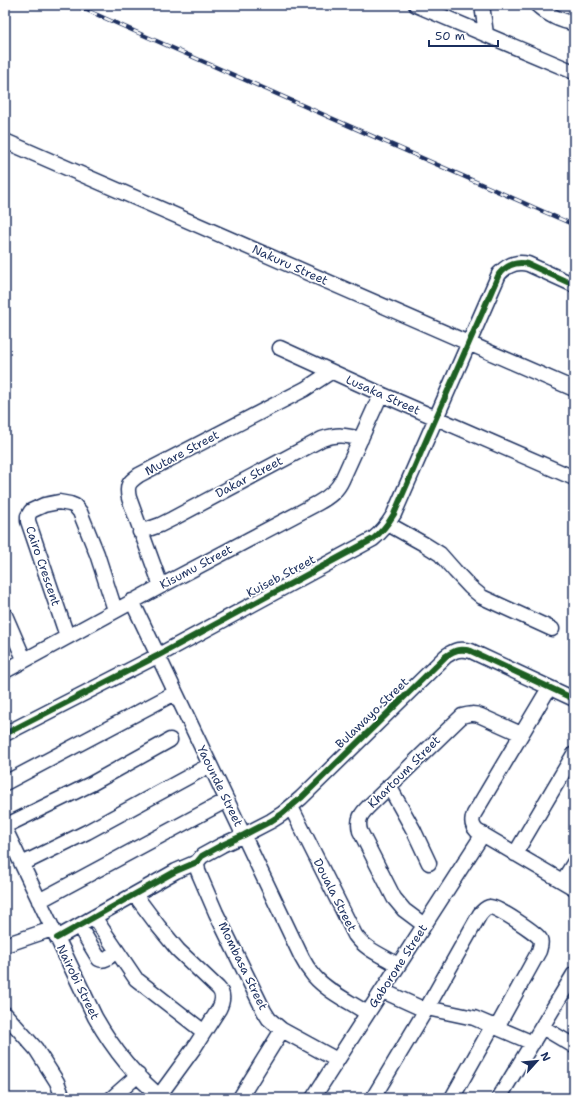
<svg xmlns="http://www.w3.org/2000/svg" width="579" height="1103" font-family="'Shantell Sans',sans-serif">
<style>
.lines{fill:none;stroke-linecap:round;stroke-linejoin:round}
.minor-casing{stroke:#1b2f5e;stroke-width:17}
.minor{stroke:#fff;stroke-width:14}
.rail-casing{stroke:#1b2f5e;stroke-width:4}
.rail{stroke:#fff;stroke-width:2.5;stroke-dasharray:8;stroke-linecap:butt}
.cycleway-casing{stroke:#fff;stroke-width:8}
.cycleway{stroke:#1b5e20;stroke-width:6}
.labels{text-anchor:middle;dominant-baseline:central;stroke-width:3.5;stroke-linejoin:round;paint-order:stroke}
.street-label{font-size:12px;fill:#1b2f5e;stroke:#fff}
</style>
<rect width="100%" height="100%" fill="#fff"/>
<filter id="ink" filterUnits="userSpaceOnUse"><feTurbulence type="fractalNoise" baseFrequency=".025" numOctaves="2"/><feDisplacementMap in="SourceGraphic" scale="8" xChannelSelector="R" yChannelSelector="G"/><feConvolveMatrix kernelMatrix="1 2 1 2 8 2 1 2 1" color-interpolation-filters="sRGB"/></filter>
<g filter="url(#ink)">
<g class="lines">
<defs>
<path id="minor" d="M416,5L574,72
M482,5L486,34
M537,5C548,15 559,21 574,23
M5,141L574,389
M280,348L381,394L574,478
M388,524L424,544L440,554L455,571L470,587L482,597L552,629
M140,532L160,525L172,519L322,439C337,434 345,435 361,439
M161,586L129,498C126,485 129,482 139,475L305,389L331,372
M132,601L302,958C305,964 309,970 314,976C327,991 350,1002 367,1013
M5,615L24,659
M67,636L28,521V516L31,511L44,505L59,502L70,504L75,506L80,512L97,554L115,610
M5,671L161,586L318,503C329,497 337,491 342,480L381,394
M549,688L474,814C471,821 472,826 477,831L574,888
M5,734L157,656L373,539C382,532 388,524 394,514L499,274C507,265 516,261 528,264L574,285
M5,783L175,693
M389,786L414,831L429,863
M291,807L355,935C365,949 383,956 398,965
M5,826L91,784L170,740
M5,829L95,1017C112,1047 134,1076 162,1098
M515,854L574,754
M197,862L198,871L200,876L216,913L264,1011L269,1019L282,1030L337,1060
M22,864L87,832L210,765
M563,881L574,863
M135,895L159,927L178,950L218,988C224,994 223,1001 219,1009L194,1048L159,1096
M39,901L227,800
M94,917L136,979L204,1032
M424,925L404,910L394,898L360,831C357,819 361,814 369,806L462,716C469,714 474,713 481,716L521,734
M79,926L99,959C105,962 111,955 116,951
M57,938L176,871L197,862L202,856L222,845L244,835L271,821L282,814L301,798L446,656C455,650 460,648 471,651L574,699
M5,945L52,929
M383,991L425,1010
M427,1008L474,1018L533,1043
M5,1014L36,1049L57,1082L63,1098
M542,1027L574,1046
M112,1098L138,1075
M240,1098L282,1030
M313,1098L483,834
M373,1098L427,1008L480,914C483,911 486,907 490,907C496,906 537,933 540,939C542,943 540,947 539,951L497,1027
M452,1098L493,1025
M499,1098L574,974"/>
</defs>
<!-- minor casing -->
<use href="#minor" class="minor-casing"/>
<!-- minor -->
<use href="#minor" class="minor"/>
<defs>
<path id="rail" d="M75,5L574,225"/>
</defs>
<!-- rail casing -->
<use href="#rail" class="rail-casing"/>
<!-- rail -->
<use href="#rail" class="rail"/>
<defs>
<path id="cycleway" d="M5,734L157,656L373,539C382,532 388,524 394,514L499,274C507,265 516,261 528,264L574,285
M57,938L176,871L197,862L202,856L222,845L244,835L271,821L282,814L301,798L446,656C455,650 460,648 471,651L574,699"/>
</defs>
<!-- cycleway casing -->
<use href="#cycleway" class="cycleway-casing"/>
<!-- cycleway -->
<use href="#cycleway" class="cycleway"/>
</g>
</g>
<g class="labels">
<!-- street labels -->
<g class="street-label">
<text transform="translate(290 265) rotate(24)">Nakuru Street</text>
<text transform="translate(383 395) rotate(24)">Lusaka Street</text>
<text transform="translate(182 453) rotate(-28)">Mutare Street</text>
<text transform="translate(249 477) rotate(-28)">Dakar Street</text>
<text transform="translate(43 566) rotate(71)">Cairo Crescent</text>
<text transform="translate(196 567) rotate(-28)">Kisumu Street</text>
<text transform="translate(281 576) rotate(-28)">Kuiseb Street</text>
<text transform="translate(372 713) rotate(-44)">Bulawayo Street</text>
<text transform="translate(404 772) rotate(-45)">Khartoum Street</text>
<text transform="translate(220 786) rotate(64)">Yaounde Street</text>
<text transform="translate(335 895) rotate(63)">Douala Street</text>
<text transform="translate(243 966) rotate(64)">Mombasa Street</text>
<text transform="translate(398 966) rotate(-57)">Gaborone Street</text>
<text transform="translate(78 982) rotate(64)">Nairobi Street</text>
</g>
</g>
<!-- margin -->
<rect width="579" height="1103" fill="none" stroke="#fff" stroke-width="20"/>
<rect x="10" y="10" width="559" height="1083" fill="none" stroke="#1b2f5e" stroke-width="1.5" filter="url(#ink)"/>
<!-- north arrow -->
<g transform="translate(537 1061) rotate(63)" stroke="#ffffff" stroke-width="3" paint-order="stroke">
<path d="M0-3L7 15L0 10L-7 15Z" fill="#1b2f5e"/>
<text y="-6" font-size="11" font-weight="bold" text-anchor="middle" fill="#1b2f5e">N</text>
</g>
<!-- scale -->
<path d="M429 40v6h69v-6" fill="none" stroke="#1b2f5e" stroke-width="2"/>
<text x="435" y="40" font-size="12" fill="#1b2f5e" stroke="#ffffff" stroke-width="3" paint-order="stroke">50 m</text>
</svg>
